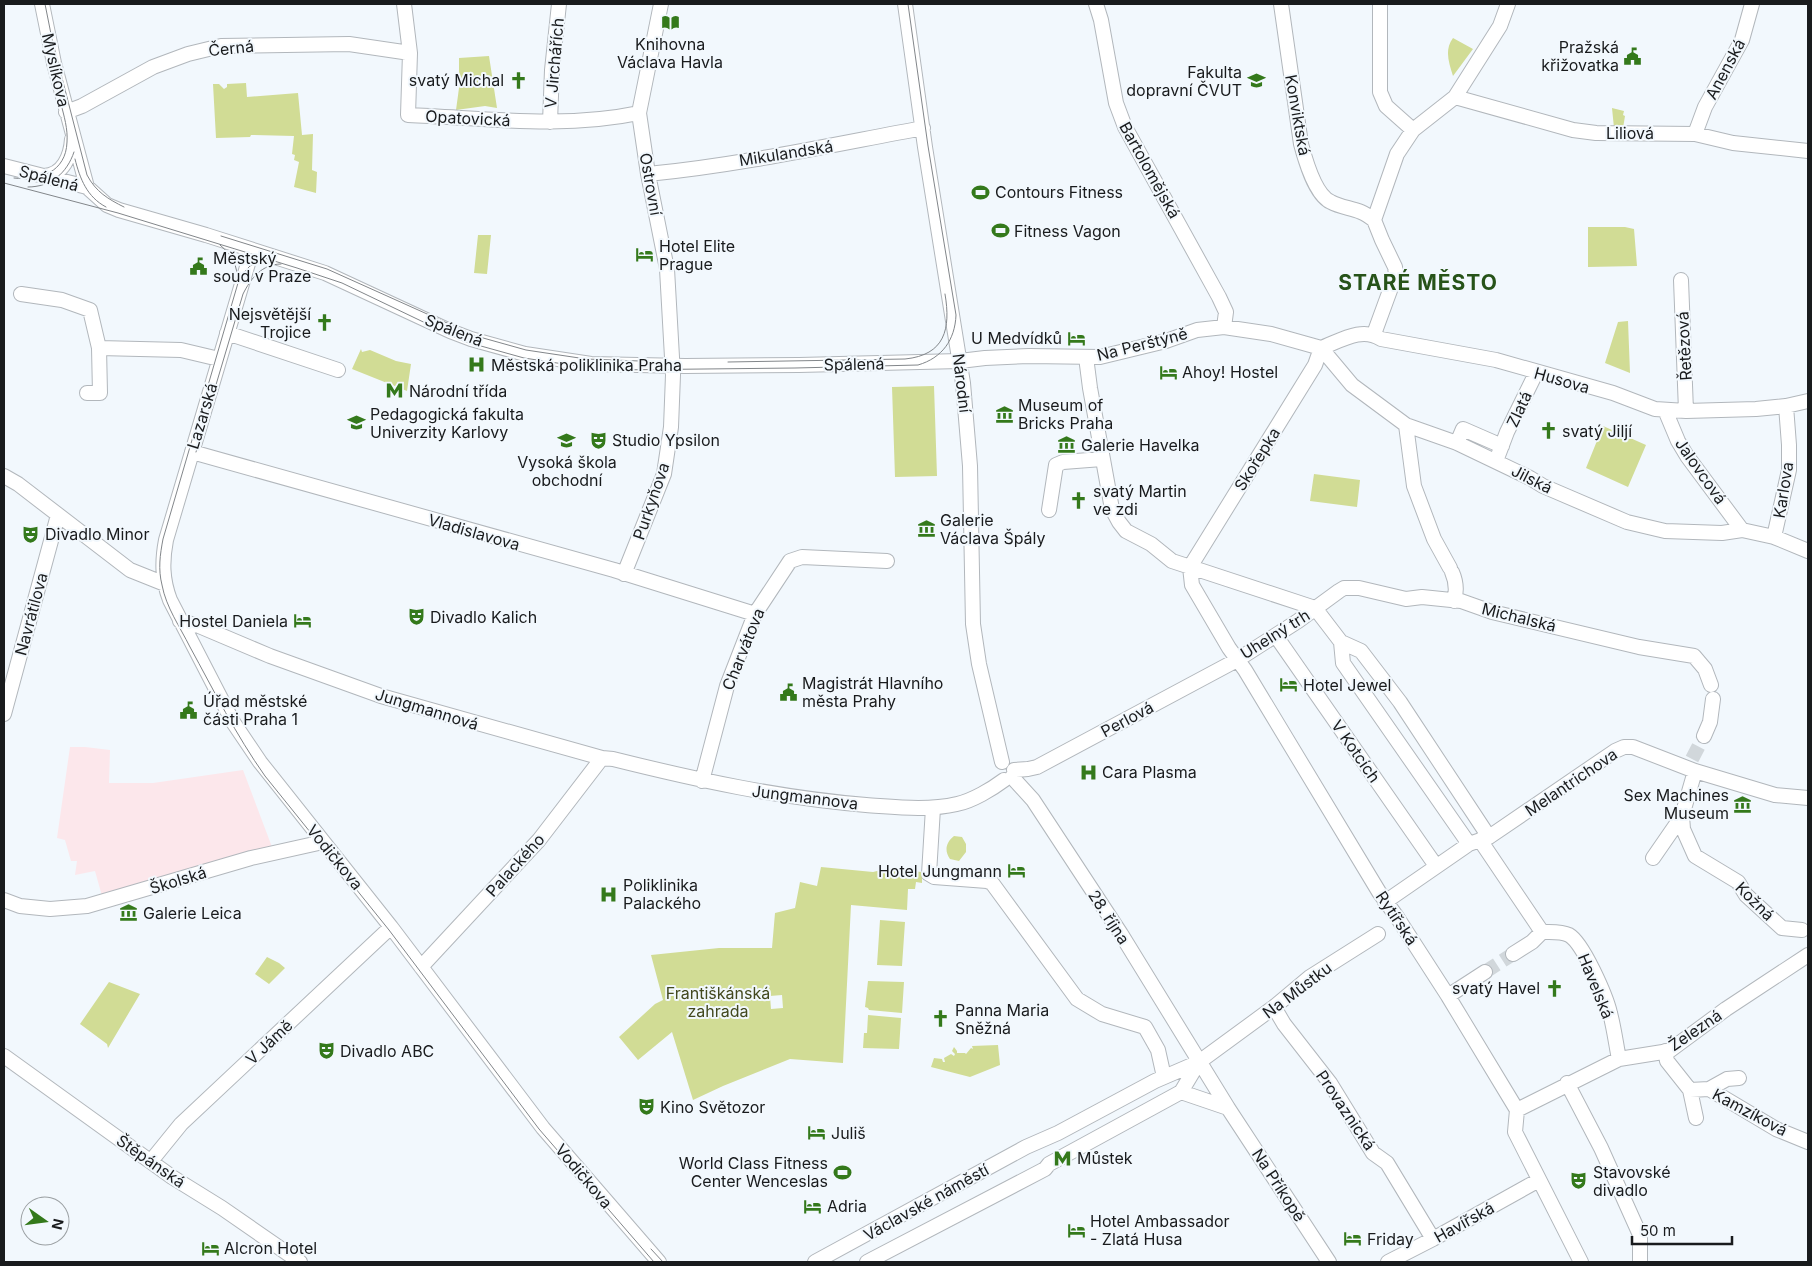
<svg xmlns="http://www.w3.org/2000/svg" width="1812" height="1266" font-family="Inter,sans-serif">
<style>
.education{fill:#fce7eb}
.green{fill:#d1dc95;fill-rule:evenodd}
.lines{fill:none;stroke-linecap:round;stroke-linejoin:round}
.street-tunnel{stroke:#d1d7db;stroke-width:14;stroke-dasharray:14 7;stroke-linecap:butt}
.street-casing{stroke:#b2b7bc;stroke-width:16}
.street{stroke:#fff;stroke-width:14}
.tram{stroke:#82868a;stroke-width:1}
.labels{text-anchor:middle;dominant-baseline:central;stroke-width:4;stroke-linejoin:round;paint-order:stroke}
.poi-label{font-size:16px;fill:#191b1d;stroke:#f2f8fd;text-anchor:start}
.street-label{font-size:16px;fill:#191b1d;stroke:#f2f8fd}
.park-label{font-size:16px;fill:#42481e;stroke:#f2f8fd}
.district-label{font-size:21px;font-weight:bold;letter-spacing:1px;fill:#275319;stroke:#f2f8fd}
</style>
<rect width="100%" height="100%" fill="#f2f8fd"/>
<!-- education -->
<path class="education" d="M70,747H85L110,750L109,783H153L243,770L272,847L102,896L95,871L75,875L77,861H71L65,840L57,838Z"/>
<!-- green -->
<path class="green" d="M1453,38L1473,49L1453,76C1449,63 1444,50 1453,38Z
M489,56L497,108L485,106L456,110L459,88V58Z
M246,83L247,97L298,93L302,135L313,134L312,170L317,172L316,193L294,187L299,162L294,160L295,155L292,154L294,136L251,135L250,137L216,138L213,84H219L224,89L227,87V84Z
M1612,108L1624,111L1623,115L1625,116L1623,128H1614Z
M1588,227H1625L1634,229L1637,266L1588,267Z
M478,235H491L487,274L474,273Z
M1628,321L1630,373L1605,363L1618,322Z
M361,349L362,352L370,350L396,361L411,364L407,391L352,369Z
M934,386L937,476L895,477L892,387Z
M1603,426L1646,445L1628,487L1586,468Z
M1314,474L1360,480L1357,507L1310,501Z
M954,836L962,837L966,844V852L959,861L950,859C944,851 946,842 954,836Z
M821,867L873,872L885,869L922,872V883L916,882L915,889H908L907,910L851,905L843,1063L790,1059L723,1086L693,1100L672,1032L638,1060L619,1037L655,1004L663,1000L651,955L719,948H772L775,913L795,908L800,882L817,886ZM782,995L783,1008L771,1009L770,996Z
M880,920L905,922L902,966L877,965Z
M267,957L279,963L285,968L269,984L255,974Z
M868,981L904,982L902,1013L869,1010L868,1008L865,1007Z
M109,982L140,994L108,1048L107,1044L80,1024Z
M868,1015L901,1018L899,1049L863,1048L864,1033H867Z
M998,1045L1000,1065L970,1077L931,1067L934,1058L942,1059L943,1062H945L944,1058L951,1054L954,1056L955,1054L952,1051L954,1047L957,1051V1053H965L966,1054L971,1048L973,1049L972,1046Z"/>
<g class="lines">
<!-- street-tunnel -->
<path class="street-tunnel" d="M1692,759L1704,736
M1485,972L1513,954"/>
<defs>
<path id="street" d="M42,4L54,63L87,187
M404,4L410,53L408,115C485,118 563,129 639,113
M905,4L925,147L963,383L970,466L973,624L979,664L1002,762
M1096,4L1101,20L1116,103L1125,127L1219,297L1226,312L1224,327
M1281,4L1301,144C1305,159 1315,195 1331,202C1340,207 1351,208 1361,212C1366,214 1370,217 1374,220
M1380,4V92L1386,106L1413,130
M1455,97L1573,130L1596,133L1695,134L1733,143L1808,151
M66,112L82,106L153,67L188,54L221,46L349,44L410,53
M550,122L552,70L559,4
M1695,134L1705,107L1742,40L1752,4
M4,166L87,187L107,205L119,210L206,235L325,273L450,331L471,339L525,354L591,364L685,366L799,365L960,361L985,358L1029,356L1100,357L1166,341L1197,330L1224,327L1271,334L1321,348
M648,174C740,165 831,145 923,128
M44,176C63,175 71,156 72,139
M252,250L166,540C162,561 162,579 170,600L233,722L260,762L391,927L543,1128L659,1262
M1681,280L1686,411
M21,294L62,300L90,310L99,348
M227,333L338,370
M1374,334L1396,274L1395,267L1382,240L1374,220L1397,154L1413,130L1455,97L1500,26L1508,4
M1321,348L1352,385L1406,425L1457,443L1530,478L1543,486L1627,522L1665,531L1722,533L1742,530L1774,537L1808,551
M1321,348C1340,341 1362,326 1381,339L1496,360L1613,393L1655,409L1686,411L1756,409L1786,406L1808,401
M1086,357L1090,388L1112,509L1119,522L1126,531L1151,544L1172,561L1315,608
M87,393H100L99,348L181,350L219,359
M1665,410L1678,441L1687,456L1742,530
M1406,425L1414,486L1434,539L1450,568
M1457,443L1463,429L1502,446
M192,452L614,570L755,614
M1496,461L1507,432L1536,373
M4,476L18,484L130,570L165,584
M1049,510L1056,465L1063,462L1102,459
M1774,537L1789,470V445L1786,406
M1190,567L1192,585L1229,648L1245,670L1379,892L1397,917L1448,996L1517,1110L1515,1132L1581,1262
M1190,567L1315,365L1321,348
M1452,572C1456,581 1457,591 1454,601
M624,574L664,474L671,427L673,375L667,269L648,174L639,113L661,4
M1315,608L1341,642L1361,651L1400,702L1489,837
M180,621L199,626L270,656L381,696L602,758L613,759C697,780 780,798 866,805C896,807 927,811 957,804C972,801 992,789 1004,780
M1276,636L1436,866
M1341,642L1343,663L1469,844
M4,714L58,515
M1704,736L1710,722L1713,699
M1014,770L1028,769L1037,767L1237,660L1298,621L1339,591L1344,588H1359L1406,599L1422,597L1461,601L1492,612L1639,647L1694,656L1705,669L1711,685
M1695,771L1682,816L1683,829L1695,856L1738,882L1746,895L1782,928L1802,930
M1012,777L1033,800L1121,934L1228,1108L1329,1262
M702,781L727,686L755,614L790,561L802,557L887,561
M933,808L929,874L934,877L987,881L992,883L1077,999L1102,1014L1145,1027L1158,1050L1164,1077
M1480,840L1542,932
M1653,858L1682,816
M4,900L20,906L50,909L87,906L251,858L323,842
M1385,902L1469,844L1489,837L1615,751L1624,747H1633L1695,771L1775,795L1808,798
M1542,932C1551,932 1561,931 1569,935C1583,943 1606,996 1610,1013C1614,1028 1616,1044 1619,1059
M1513,954L1532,942L1542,932
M421,967L539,840L602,758
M1448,996L1485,972
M1274,1007L1284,1024L1330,1083L1373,1153L1387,1163L1433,1239
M1665,1051L1667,1061L1690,1090L1709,1089L1776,1129L1808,1142
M4,1056L172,1177L222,1208L300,1262
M1567,1083L1601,1148L1640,1235V1262
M1709,1089L1727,1079L1739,1078
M1690,1090L1696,1118
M1181,1092L1228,1108
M1517,1110L1619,1059L1669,1051L1726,1009L1808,955
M151,1161L181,1124L391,927
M815,1262L1026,1147L1058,1133L1155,1081L1199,1062L1274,1007L1310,977L1378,934
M867,1262L1045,1169L1049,1164L1181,1092L1199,1062
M1388,1262L1433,1239L1539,1180"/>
</defs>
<!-- street casing -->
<use href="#street" class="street-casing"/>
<!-- street -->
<use href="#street" class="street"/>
<!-- tram -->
<path class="tram" d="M45,4L52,39L87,175C96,192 108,199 124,207
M75,159C80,179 87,197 106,207
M14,178C40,181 66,172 67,142C68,129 64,116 61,104
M4,183L118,213L297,268L342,283L463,341L524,358L590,368L613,370L795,368L918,365C942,358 955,340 956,315L928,146L908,4
M28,187C51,187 67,173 74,152
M221,236L327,269L476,336L526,350L586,359L666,362
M220,245C232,255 238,265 237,281
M267,257L250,266L243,273L238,283L163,539C160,555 158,569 162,585C166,607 180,627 190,647C214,691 236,735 265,776L389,930L539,1129L654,1262
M728,362L905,359C945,355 951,329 945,294
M196,452L243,294C251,278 262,264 281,264
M651,1249L663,1262"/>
</g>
<!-- icons -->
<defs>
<symbol id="library-bare" viewBox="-9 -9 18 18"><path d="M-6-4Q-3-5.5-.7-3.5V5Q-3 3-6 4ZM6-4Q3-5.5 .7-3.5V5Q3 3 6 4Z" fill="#34791b" stroke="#f2f8fd" stroke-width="2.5" paint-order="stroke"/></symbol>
<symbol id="civic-bare" viewBox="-9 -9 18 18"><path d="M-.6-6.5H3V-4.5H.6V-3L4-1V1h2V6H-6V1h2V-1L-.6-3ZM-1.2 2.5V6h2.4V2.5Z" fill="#34791b" stroke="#f2f8fd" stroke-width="2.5" paint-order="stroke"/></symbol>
<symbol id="church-bare" viewBox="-9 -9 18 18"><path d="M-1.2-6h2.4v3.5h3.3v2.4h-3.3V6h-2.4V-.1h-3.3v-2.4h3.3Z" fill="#34791b" stroke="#f2f8fd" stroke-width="2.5" paint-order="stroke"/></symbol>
<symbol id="university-bare" viewBox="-9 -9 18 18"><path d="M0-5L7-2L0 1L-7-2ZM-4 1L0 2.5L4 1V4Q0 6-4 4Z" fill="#34791b" stroke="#f2f8fd" stroke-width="2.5" paint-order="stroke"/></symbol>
<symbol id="stadium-bare" viewBox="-9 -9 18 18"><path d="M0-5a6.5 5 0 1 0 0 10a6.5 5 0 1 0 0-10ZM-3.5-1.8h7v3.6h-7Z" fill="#34791b" stroke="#f2f8fd" stroke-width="2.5" paint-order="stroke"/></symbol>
<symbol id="hotel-bare" viewBox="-9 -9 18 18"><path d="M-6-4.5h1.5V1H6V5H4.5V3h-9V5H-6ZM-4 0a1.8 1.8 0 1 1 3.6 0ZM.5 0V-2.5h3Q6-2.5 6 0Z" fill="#34791b" stroke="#f2f8fd" stroke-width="2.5" paint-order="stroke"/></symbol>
<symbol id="hospital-bare" viewBox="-9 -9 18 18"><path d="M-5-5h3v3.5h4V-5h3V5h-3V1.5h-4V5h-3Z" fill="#34791b" stroke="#f2f8fd" stroke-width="2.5" paint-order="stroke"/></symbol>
<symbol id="metro-bare" viewBox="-9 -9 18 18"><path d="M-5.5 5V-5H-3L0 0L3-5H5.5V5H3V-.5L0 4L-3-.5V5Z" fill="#34791b" stroke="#f2f8fd" stroke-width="2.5" paint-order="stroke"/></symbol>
<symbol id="museum-bare" viewBox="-9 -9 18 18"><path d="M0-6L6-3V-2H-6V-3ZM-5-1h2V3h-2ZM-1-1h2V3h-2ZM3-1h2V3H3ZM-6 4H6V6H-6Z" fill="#34791b" stroke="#f2f8fd" stroke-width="2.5" paint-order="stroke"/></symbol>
<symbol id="theatre-bare" viewBox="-9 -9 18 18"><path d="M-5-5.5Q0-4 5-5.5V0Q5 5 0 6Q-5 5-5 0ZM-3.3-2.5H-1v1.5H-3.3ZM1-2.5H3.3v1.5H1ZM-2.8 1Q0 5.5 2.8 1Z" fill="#34791b" stroke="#f2f8fd" stroke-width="2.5" paint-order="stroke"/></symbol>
</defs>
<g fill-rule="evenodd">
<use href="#library-bare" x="658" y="10" width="25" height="25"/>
<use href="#civic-bare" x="1620" y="44" width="25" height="25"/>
<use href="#church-bare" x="506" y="68" width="25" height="25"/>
<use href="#university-bare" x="1244" y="68" width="25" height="25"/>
<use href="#stadium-bare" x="968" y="180" width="25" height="25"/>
<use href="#stadium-bare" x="988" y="218" width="25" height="25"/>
<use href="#hotel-bare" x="632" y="242" width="25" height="25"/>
<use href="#civic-bare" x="186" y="254" width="25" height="25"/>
<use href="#church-bare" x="312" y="310" width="25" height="25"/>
<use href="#hotel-bare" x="1064" y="326" width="25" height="25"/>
<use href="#hospital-bare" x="464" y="352" width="25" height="25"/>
<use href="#hotel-bare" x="1156" y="360" width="25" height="25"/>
<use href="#metro-bare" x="382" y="378" width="25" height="25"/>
<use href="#museum-bare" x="992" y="402" width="25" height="25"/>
<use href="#university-bare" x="344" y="410" width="25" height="25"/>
<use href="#church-bare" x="1536" y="418" width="25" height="25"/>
<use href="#university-bare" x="554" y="428" width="25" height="25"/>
<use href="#theatre-bare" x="586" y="428" width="25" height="25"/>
<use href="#museum-bare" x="1054" y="432" width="25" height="25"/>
<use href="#church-bare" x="1066" y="488" width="25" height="25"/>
<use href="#museum-bare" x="914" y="516" width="25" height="25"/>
<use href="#theatre-bare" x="18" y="522" width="25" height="25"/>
<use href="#theatre-bare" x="404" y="604" width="25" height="25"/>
<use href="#hotel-bare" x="290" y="608" width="25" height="25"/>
<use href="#hotel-bare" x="1276" y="672" width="25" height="25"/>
<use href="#civic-bare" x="776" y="680" width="25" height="25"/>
<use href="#civic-bare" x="176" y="698" width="25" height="25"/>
<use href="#hospital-bare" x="1076" y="760" width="25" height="25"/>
<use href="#museum-bare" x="1730" y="792" width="25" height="25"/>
<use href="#hotel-bare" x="1004" y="858" width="25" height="25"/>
<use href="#hospital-bare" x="596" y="882" width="25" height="25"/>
<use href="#museum-bare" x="116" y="900" width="25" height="25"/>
<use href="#church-bare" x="1542" y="976" width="25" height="25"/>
<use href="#church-bare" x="928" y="1006" width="25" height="25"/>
<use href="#theatre-bare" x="314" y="1038" width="25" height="25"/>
<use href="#theatre-bare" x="634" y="1094" width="25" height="25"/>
<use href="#hotel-bare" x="804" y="1120" width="25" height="25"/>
<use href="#metro-bare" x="1050" y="1146" width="25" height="25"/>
<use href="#stadium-bare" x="830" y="1160" width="25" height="25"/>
<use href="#theatre-bare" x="1566" y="1168" width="25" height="25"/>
<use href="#hotel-bare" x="800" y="1194" width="25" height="25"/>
<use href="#hotel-bare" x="1064" y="1218" width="25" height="25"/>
<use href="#hotel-bare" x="1340" y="1226" width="25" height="25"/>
<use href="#hotel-bare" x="198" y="1236" width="25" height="25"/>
</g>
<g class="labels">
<!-- poi labels -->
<g class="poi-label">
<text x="670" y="44" text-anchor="middle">Knihovna<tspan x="670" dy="18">Václava Havla</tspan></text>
<text x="1619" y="47" text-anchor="end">Pražská<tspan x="1619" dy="18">křižovatka</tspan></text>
<text x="1242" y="72" text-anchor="end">Fakulta<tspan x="1242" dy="18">dopravní ČVUT</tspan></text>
<text x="504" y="80" text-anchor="end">svatý Michal</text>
<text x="995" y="192">Contours Fitness</text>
<text x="1014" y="231">Fitness Vagon</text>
<text x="659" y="246">Hotel Elite<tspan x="659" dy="18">Prague</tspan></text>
<text x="213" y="258">Městský<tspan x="213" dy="18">soud v Praze</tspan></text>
<text x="311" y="314" text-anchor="end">Nejsvětější<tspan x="311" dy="18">Trojice</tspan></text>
<text x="1062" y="338" text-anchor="end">U Medvídků</text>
<text x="491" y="365">Městská poliklinika Praha</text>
<text x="1182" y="372">Ahoy! Hostel</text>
<text x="409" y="391">Národní třída</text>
<text x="1018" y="405">Museum of<tspan x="1018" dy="18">Bricks Praha</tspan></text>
<text x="370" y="414">Pedagogická fakulta<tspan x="370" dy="18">Univerzity Karlovy</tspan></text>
<text x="1562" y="431">svatý Jiljí</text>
<text x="612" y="440">Studio Ypsilon</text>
<text x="1081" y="445">Galerie Havelka</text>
<text x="567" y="462" text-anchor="middle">Vysoká škola<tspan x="567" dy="18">obchodní</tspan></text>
<text x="1093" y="491">svatý Martin<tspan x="1093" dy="18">ve zdi</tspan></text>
<text x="940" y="520">Galerie<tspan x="940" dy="18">Václava Špály</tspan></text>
<text x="45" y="534">Divadlo Minor</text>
<text x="430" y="617">Divadlo Kalich</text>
<text x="288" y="621" text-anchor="end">Hostel Daniela</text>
<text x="802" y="683">Magistrát Hlavního<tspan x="802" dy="18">města Prahy</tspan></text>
<text x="1303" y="685">Hotel Jewel</text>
<text x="203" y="701">Úřad městské<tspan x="203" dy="18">části Praha 1</tspan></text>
<text x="1102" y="772">Cara Plasma</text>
<text x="1729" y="795" text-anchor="end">Sex Machines<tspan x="1729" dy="18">Museum</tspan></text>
<text x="1002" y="871" text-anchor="end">Hotel Jungmann</text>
<text x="623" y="885">Poliklinika<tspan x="623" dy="18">Palackého</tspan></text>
<text x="143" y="913">Galerie Leica</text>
<text x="1540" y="988" text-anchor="end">svatý Havel</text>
<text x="955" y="1010">Panna Maria<tspan x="955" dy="18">Sněžná</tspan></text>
<text x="340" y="1051">Divadlo ABC</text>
<text x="660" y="1107">Kino Světozor</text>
<text x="831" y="1133">Juliš</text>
<text x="1077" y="1158">Můstek</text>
<text x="828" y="1163" text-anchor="end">World Class Fitness<tspan x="828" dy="18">Center Wenceslas</tspan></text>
<text x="1593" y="1172">Stavovské<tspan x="1593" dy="18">divadlo</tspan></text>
<text x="827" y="1206">Adria</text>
<text x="1090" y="1221">Hotel Ambassador<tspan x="1090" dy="18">- Zlatá Husa</tspan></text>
<text x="1367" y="1239">Friday</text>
<text x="224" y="1248">Alcron Hotel</text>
</g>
<!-- street labels -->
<g class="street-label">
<text transform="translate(231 48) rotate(-6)">Černá</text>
<text transform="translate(554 63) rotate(-85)">V Jirchářích</text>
<text transform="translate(1725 69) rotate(-62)">Anenská</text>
<text transform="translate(56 70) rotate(77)">Myslíkova</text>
<text transform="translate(1298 115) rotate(80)">Konviktská</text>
<text transform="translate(468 118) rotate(3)">Opatovická</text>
<text x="1630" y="133">Liliová</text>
<text transform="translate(786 153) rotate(-9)">Mikulandská</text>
<text transform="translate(1150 170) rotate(61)">Bartolomějská</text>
<text transform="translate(49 178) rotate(15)">Spálená</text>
<text transform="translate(651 184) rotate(80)">Ostrovní</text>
<text transform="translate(454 330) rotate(22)">Spálená</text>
<text transform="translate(1142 344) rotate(-14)">Na Perštýně</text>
<text transform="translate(1684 346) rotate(-93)">Řetězová</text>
<text transform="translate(854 364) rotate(-1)">Spálená</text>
<text transform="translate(1562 380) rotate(16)">Husova</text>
<text transform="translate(962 383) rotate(83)">Národní</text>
<text transform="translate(1519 409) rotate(-65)">Zlatá</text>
<text transform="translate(202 416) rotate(-73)">Lazarská</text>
<text transform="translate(1257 459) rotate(-58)">Skořepka</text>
<text transform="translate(1701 471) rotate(55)">Jalovcová</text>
<text transform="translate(1532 479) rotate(27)">Jilská</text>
<text transform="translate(1783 490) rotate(-81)">Karlova</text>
<text transform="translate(651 501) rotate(-71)">Purkyňova</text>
<text transform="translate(474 532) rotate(16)">Vladislavova</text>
<text transform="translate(31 614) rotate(-75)">Navrátilova</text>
<text transform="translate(1519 617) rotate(14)">Michalská</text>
<text transform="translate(1275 634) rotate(-32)">Uhelný trh</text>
<text transform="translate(743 649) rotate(-68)">Charvátova</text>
<text transform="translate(427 709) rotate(17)">Jungmannová</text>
<text transform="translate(1127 719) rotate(-28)">Perlová</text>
<text transform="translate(1356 751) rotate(55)">V Kotcích</text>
<text transform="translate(1571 782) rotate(-34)">Melantrichova</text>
<text transform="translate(805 797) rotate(7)">Jungmannova</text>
<text transform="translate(335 857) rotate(51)">Vodičkova</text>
<text transform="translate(515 865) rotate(-48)">Palackého</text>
<text transform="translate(178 880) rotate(-17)">Školská</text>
<text transform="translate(1755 901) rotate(45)">Kožná</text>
<text transform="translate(1109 917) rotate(57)">28. října</text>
<text transform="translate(1397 918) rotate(56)">Rytířská</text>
<text transform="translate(1596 986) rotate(68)">Havelská</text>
<text transform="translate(1297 990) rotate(-37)">Na Můstku</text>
<text transform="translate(1695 1030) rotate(-34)">Železná</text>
<text transform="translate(269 1042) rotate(-43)">V Jámě</text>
<text transform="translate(1346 1110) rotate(56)">Provaznická</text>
<text transform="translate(1750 1112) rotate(28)">Kamzíková</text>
<text transform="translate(151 1161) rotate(35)">Štěpánská</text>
<text transform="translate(584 1176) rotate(50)">Vodičkova</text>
<text transform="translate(1279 1185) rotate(57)">Na Příkopě</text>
<text transform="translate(926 1202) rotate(-29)">Václavské náměstí</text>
<text transform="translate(1464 1222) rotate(-29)">Havířská</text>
</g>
<!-- park labels -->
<g class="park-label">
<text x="718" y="993">Františkánská<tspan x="718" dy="18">zahrada</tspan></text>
</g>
<!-- district labels -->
<g class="district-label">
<text x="1418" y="282">STARÉ MĚSTO</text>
</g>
</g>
<!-- border -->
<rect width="1812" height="1266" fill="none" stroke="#191b1d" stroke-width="10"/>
<!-- north arrow -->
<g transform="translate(45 1221) rotate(104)"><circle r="24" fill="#f2f8fd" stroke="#9ba0a3"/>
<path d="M0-4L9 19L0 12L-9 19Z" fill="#34791b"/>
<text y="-8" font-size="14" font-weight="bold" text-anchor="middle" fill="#191b1d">N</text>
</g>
<!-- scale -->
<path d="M1632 1236v8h100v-8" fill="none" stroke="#191b1d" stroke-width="2.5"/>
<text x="1640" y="1236" font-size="15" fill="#191b1d" stroke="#f2f8fd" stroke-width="4" paint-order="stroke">50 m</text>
</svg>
